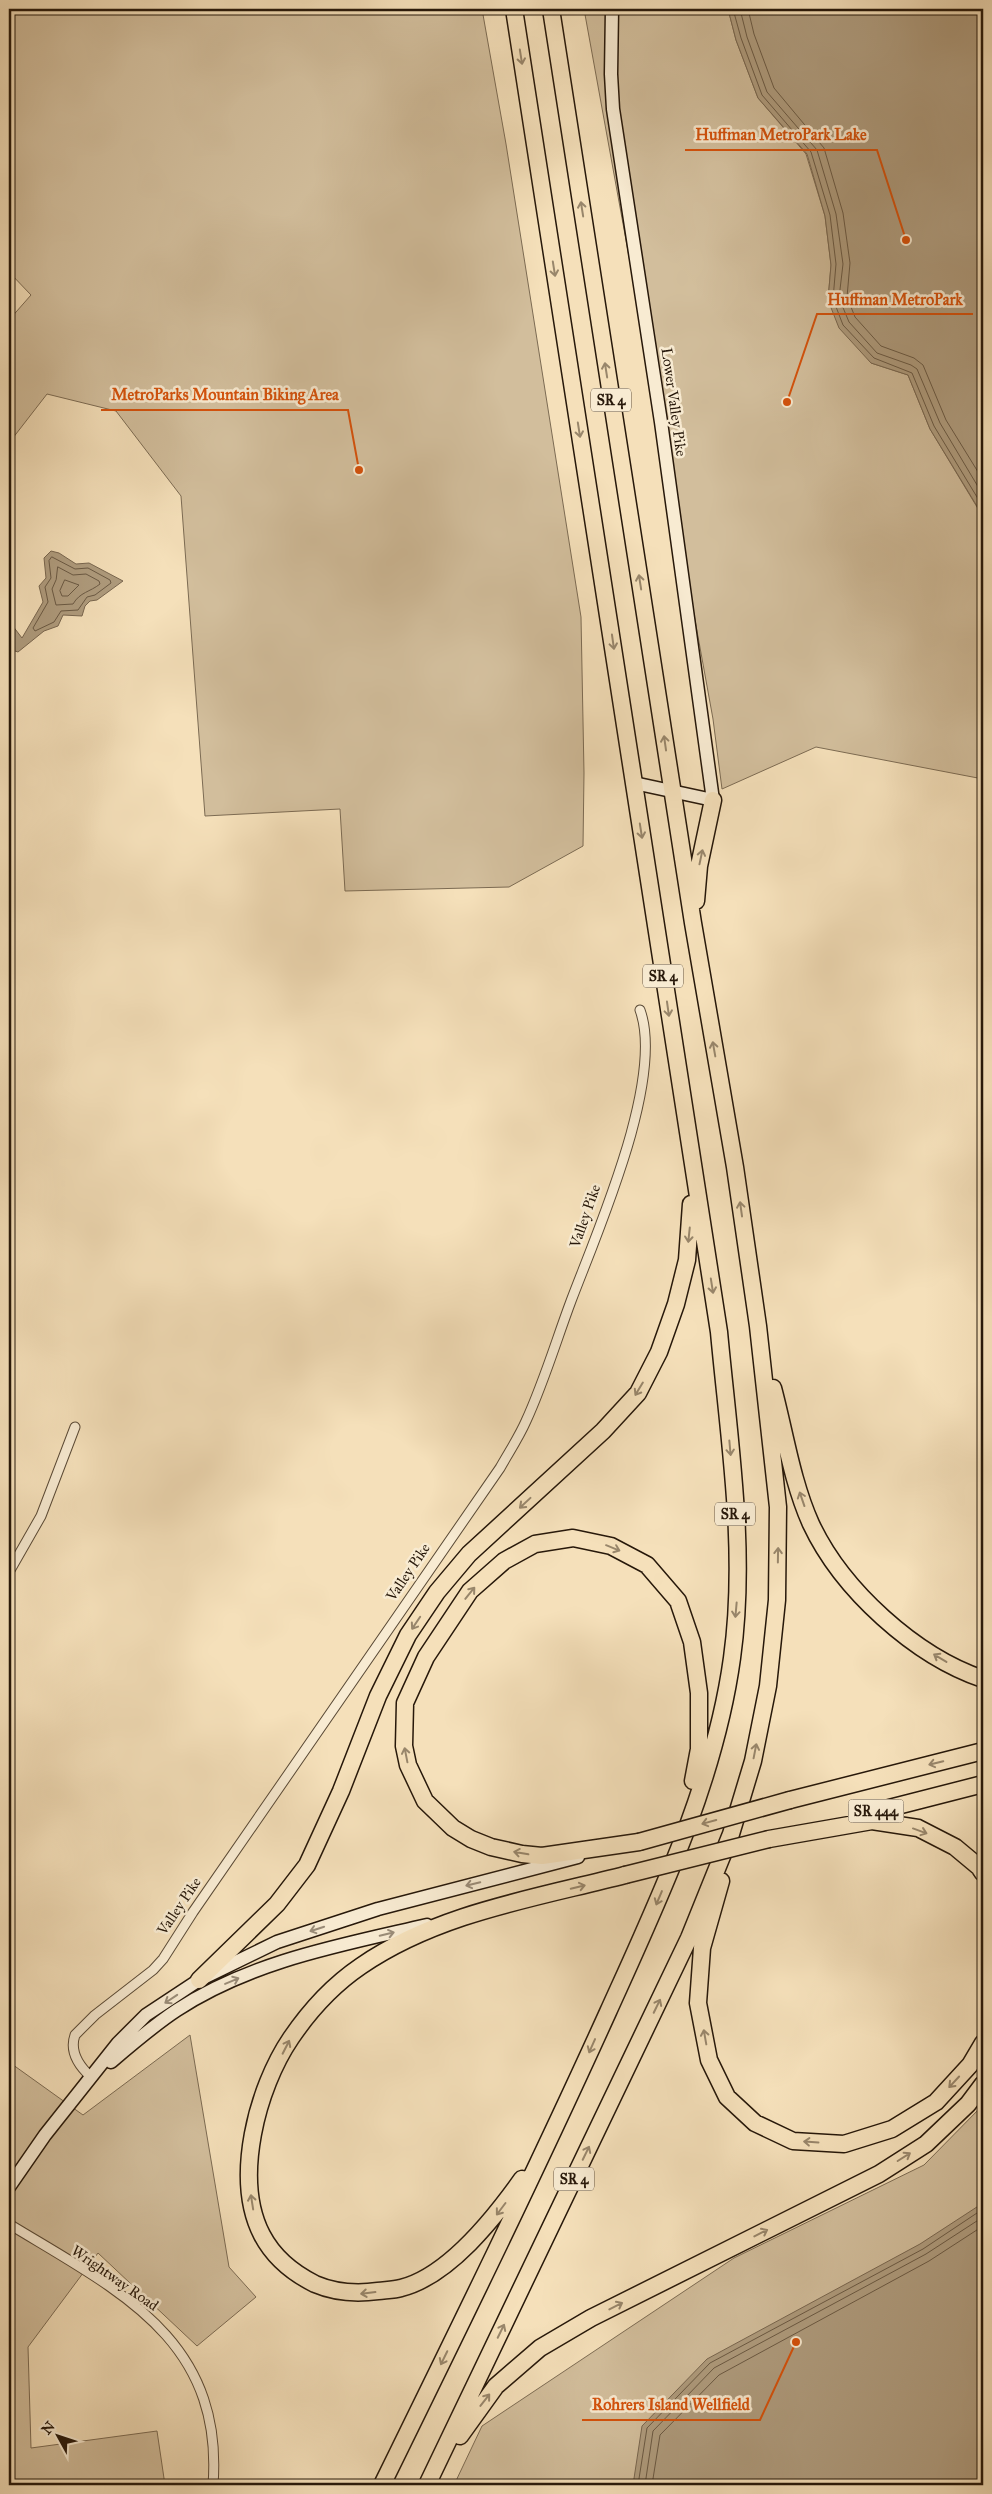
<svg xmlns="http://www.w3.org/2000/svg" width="992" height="2494" font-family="'IM FELL Great Primer',serif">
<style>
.green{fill:#d2be9c;stroke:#7c6b53}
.water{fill:#af9c7e;stroke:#796750}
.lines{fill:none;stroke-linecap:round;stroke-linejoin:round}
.shore{stroke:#6b5a44;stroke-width:1}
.street-casing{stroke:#5a4a36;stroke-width:11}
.secondary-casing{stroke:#27180a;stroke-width:15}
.highway-casing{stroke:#27180a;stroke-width:19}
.street{stroke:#f8ebd2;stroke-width:9}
.secondary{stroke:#f8ebd2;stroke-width:12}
.highway{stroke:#f5e0ba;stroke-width:16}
.highway-bridge-casing{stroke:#27180a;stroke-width:19;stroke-linecap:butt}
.highway-bridge{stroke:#f5e0ba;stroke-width:16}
.oneway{stroke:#98866b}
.oneway2{stroke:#9a8c78}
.labels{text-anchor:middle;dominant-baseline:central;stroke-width:5;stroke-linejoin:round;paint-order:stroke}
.shield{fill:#f8ebd2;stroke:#665746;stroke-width:1}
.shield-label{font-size:14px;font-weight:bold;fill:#27180a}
.street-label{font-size:15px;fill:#27180a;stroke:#f8ebd2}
.leader{fill:none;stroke:#d5520c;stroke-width:2}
.callout-dot{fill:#d5520c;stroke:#f8ebd2;stroke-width:2}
.callout-label{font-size:16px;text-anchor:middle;font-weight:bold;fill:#d5520c;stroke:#f8ebd2;stroke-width:5;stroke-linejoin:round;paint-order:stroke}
</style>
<rect width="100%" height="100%" fill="#f5e0ba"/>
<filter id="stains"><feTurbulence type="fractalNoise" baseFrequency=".004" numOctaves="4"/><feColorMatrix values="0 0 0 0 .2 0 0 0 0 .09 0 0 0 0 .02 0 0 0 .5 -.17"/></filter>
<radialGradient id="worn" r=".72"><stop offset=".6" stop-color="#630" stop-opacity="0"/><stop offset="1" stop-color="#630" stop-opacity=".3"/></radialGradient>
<!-- green -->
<path class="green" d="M9,9H482L506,144L581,617L584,773L583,846L509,887L345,891L340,809L205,816L181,496L116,411L47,394L9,443V320L31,295L9,272Z
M584,9H728L736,40L758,98L806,154L825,216L831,265L828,300L871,363L908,375L930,429L983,517V779L816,747L722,789L713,719Z
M190,2035L229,2267L256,2297L197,2346L98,2253L28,2347L31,2448L157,2431L165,2485H9V2062L83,2115Z
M983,2105V2485H454L482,2426L734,2258L924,2165Z"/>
<!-- water -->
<path class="water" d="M728,9H983V516L930,429L908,375L871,363L839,328L828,300L831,265L825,216L807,154L758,98L736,40Z
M51,551L59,553L76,564L89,563L123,581L97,600L90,601L85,606L82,616L63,615L58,626L44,631L18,652L9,649V621L22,638L43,602L39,586L46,578L44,558Z
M983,2203V2485H633L642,2426L707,2359L920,2244Z"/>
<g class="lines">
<!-- shore -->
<path class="shore" d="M733,9L741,38L762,95L811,152L830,215L836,264L833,299L843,325L874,358L912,373L934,426L983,507
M740,9L747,37L767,92L817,150L836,214L843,264L839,298L849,322L877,353L911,365L917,369L940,423L983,495
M748,9L754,34L774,88L824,148L843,213L850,263L847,297L855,317L881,346L914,358L923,365L946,420L983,480
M52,557L75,569L88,568L110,580L111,583L95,595L87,597L78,610L61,611L54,622L35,631L33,628L48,602L45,587L51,578L49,561Z
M58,567L73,575L86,574L99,581L100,584C90,592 80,592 73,604L56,605L52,589L56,580Z
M65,580L79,585L68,596H62L60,591Z
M638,2485L647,2428L710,2363L923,2249L983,2209
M645,2485L653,2431L714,2368L926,2254L983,2217
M652,2485L660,2435L719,2375L929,2261L983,2226"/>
<defs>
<path id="street" d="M9,1572L41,1516L75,1427
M91,2077C79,2066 69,2052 75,2035L95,2015L153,1970L163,1959L193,1912L500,1468C509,1452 519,1437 526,1421C544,1382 556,1341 571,1301C597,1232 665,1079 640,1010
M9,2224C117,2290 224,2338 213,2485"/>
<path id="secondary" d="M612,9L611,74L613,109L661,422L713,800L634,783
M111,2062C132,2044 154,2025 177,2010C252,1961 341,1945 427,1925
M9,2187L45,2135L118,2043L146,2015L199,1980L277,1942L378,1909L578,1857"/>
<path id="highway" d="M696,901L699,866L713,800
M773,1388C785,1433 792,1482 811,1524C842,1590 915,1656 983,1679
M790,1800L983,1751
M858,1816L983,1784
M769,1839L872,1821L918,1828L955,1847L979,1867L983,1873
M639,1842L542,1856L522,1854L491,1847L471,1839L453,1828L425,1801L408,1765L404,1746L405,1703L426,1657L470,1591L504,1561L535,1544L573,1538L611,1546L647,1565L678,1601L692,1642L699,1693V1749L693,1781
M721,1881L702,1948L698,2003L709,2060L727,2097L755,2123L793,2141L844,2144L892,2129L936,2102L970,2065L983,2043
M199,1980L277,1904L307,1865L341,1791L378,1696L408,1635L437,1592L469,1554L603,1431L638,1393L659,1352L676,1304L687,1260L691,1204
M522,2179C495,2217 449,2276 401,2288C394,2290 386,2290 378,2291C356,2294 336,2293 315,2284C293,2273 274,2258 262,2235C233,2179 257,2088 291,2038C310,2010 333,1985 361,1966C438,1913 536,1898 625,1875
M460,2436L496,2386L540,2348L591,2318L879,2174L926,2144L968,2104L983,2084
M382,2485C459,2328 536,2171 608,2012C659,1899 715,1782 732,1658C747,1551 729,1440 719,1332L514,9
M427,2485L689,1938L731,1834L753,1761L768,1686L777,1600L778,1507L758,1326L735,1167L693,923L551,9"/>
</defs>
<!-- street casing -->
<use href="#street" class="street-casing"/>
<!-- secondary casing -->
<use href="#secondary" class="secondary-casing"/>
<!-- highway casing -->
<use href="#highway" class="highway-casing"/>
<!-- street -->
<use href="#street" class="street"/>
<!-- secondary -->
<use href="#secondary" class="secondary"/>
<!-- highway -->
<use href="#highway" class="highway"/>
<defs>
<path id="highway-bridge" d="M639,1842L790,1800
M625,1875L769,1839"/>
</defs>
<!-- highway-bridge casing -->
<use href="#highway-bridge" class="highway-bridge-casing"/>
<!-- highway-bridge -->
<use href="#highway-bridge" class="highway-bridge"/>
</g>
<!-- one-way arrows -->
<defs><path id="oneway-shaft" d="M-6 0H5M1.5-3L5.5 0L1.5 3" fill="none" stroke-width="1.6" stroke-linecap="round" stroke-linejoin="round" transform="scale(1.25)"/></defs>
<g class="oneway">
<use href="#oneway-shaft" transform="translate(521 57) rotate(81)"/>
<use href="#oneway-shaft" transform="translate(582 209) rotate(-99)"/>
<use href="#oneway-shaft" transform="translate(554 269) rotate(81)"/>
<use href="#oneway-shaft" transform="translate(606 370) rotate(-99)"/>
<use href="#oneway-shaft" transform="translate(579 430) rotate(81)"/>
<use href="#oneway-shaft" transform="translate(640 582) rotate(-99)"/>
<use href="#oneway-shaft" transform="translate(613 642) rotate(82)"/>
<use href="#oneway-shaft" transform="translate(665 743) rotate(-98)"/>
<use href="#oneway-shaft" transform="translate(641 831) rotate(81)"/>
<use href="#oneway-shaft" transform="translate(701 857) rotate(-78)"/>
<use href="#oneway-shaft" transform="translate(668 1009) rotate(82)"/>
<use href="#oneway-shaft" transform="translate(714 1049) rotate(-100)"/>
<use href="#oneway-shaft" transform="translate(741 1209) rotate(-98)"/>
<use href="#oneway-shaft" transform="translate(689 1235) rotate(96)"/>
<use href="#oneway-shaft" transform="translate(712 1286) rotate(81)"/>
<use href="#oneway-shaft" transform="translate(639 1389) rotate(121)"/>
<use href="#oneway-shaft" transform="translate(730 1448) rotate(85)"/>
<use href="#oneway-shaft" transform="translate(802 1499) rotate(-109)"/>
<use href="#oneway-shaft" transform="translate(525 1503) rotate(137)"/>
<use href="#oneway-shaft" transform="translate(613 1548) rotate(22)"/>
<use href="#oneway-shaft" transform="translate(778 1555) rotate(-89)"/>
<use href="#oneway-shaft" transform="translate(470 1593) rotate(-51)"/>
<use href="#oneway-shaft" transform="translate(736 1610) rotate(95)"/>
<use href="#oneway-shaft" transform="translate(416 1623) rotate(124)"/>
<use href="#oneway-shaft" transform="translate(940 1658) rotate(-149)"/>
<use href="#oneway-shaft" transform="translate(755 1751) rotate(-79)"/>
<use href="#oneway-shaft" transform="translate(406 1755) rotate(-101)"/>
<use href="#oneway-shaft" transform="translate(936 1763) rotate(166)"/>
<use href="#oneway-shaft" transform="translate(709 1822) rotate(165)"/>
<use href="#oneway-shaft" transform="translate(920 1831) rotate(20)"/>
<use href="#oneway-shaft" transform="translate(521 1853) rotate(-170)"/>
<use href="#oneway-shaft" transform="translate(578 1887) rotate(-14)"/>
<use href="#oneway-shaft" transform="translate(659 1898) rotate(113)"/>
<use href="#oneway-shaft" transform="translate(657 2006) rotate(-64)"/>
<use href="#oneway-shaft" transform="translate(705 2037) rotate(-100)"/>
<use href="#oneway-shaft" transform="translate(592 2046) rotate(114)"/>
<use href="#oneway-shaft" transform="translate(286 2047) rotate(-63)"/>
<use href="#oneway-shaft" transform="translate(954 2082) rotate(133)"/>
<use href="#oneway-shaft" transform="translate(811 2142) rotate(-176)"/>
<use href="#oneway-shaft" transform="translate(586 2153) rotate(-64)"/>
<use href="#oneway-shaft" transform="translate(904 2157) rotate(-32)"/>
<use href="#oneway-shaft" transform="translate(252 2202) rotate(-99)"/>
<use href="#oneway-shaft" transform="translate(501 2209) rotate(127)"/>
<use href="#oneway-shaft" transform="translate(761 2233) rotate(-27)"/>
<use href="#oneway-shaft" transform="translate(368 2293) rotate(173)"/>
<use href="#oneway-shaft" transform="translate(616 2306) rotate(-27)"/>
<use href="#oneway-shaft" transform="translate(501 2331) rotate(-64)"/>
<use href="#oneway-shaft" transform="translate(444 2358) rotate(116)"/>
<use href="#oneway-shaft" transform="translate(485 2400) rotate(-52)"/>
</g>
<g class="oneway2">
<use href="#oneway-shaft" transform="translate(473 1884) rotate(166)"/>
<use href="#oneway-shaft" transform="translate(317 1929) rotate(162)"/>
<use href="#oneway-shaft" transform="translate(387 1934) rotate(-13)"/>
<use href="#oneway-shaft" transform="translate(232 1981) rotate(-23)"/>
<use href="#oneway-shaft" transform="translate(171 1999) rotate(146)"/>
</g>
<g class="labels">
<!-- shield labels -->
<g class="shield">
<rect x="591" y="388.5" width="40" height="23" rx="4"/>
<rect x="643" y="964.5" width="40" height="23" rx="4"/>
<rect x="715" y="1502.5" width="40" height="23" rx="4"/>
<rect x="848.5" y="1799.5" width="55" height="23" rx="4"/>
<rect x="554" y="2167.5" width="40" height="23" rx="4"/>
</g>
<g class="shield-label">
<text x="611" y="400">SR 4</text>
<text x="663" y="976">SR 4</text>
<text x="735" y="1514">SR 4</text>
<text x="876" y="1811">SR 444</text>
<text x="574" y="2179">SR 4</text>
</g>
<!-- street labels -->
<g class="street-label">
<text transform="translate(674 402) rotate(82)">Lower Valley Pike</text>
<text transform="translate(585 1216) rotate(-71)">Valley Pike</text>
<text transform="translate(408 1572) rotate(-56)">Valley Pike</text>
<text transform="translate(179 1906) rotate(-56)">Valley Pike</text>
<text transform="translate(115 2278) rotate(35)">Wrightway Road</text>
</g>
</g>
<!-- callouts -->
<path class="leader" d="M906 240L877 150H685M787 402L817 314H973M359 470L348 410H101M796 2342L760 2420H582"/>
<g class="callout-dot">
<circle cx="906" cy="240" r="5"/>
<circle cx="787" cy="402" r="5"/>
<circle cx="359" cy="470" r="5"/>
<circle cx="796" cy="2342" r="5"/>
</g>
<g class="callout-label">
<text x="781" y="140">Huffman MetroPark Lake</text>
<text x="895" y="305">Huffman MetroPark</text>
<text x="225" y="400">MetroParks Mountain Biking Area</text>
<text x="671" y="2410">Rohrers Island Wellfield</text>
</g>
<!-- margin -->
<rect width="992" height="2494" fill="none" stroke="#f5e0ba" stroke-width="30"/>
<rect x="10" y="10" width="972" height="2474" fill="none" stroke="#27180a" stroke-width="2.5"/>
<rect x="15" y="15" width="962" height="2464" fill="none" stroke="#27180a"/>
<!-- north arrow -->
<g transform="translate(58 2436) rotate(310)" stroke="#f8ebd2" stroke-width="4" paint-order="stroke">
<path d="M0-4L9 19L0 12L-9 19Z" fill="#27180a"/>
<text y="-8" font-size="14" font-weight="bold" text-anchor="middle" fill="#27180a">N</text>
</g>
<rect width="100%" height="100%" filter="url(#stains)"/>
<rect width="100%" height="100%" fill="url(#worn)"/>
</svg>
